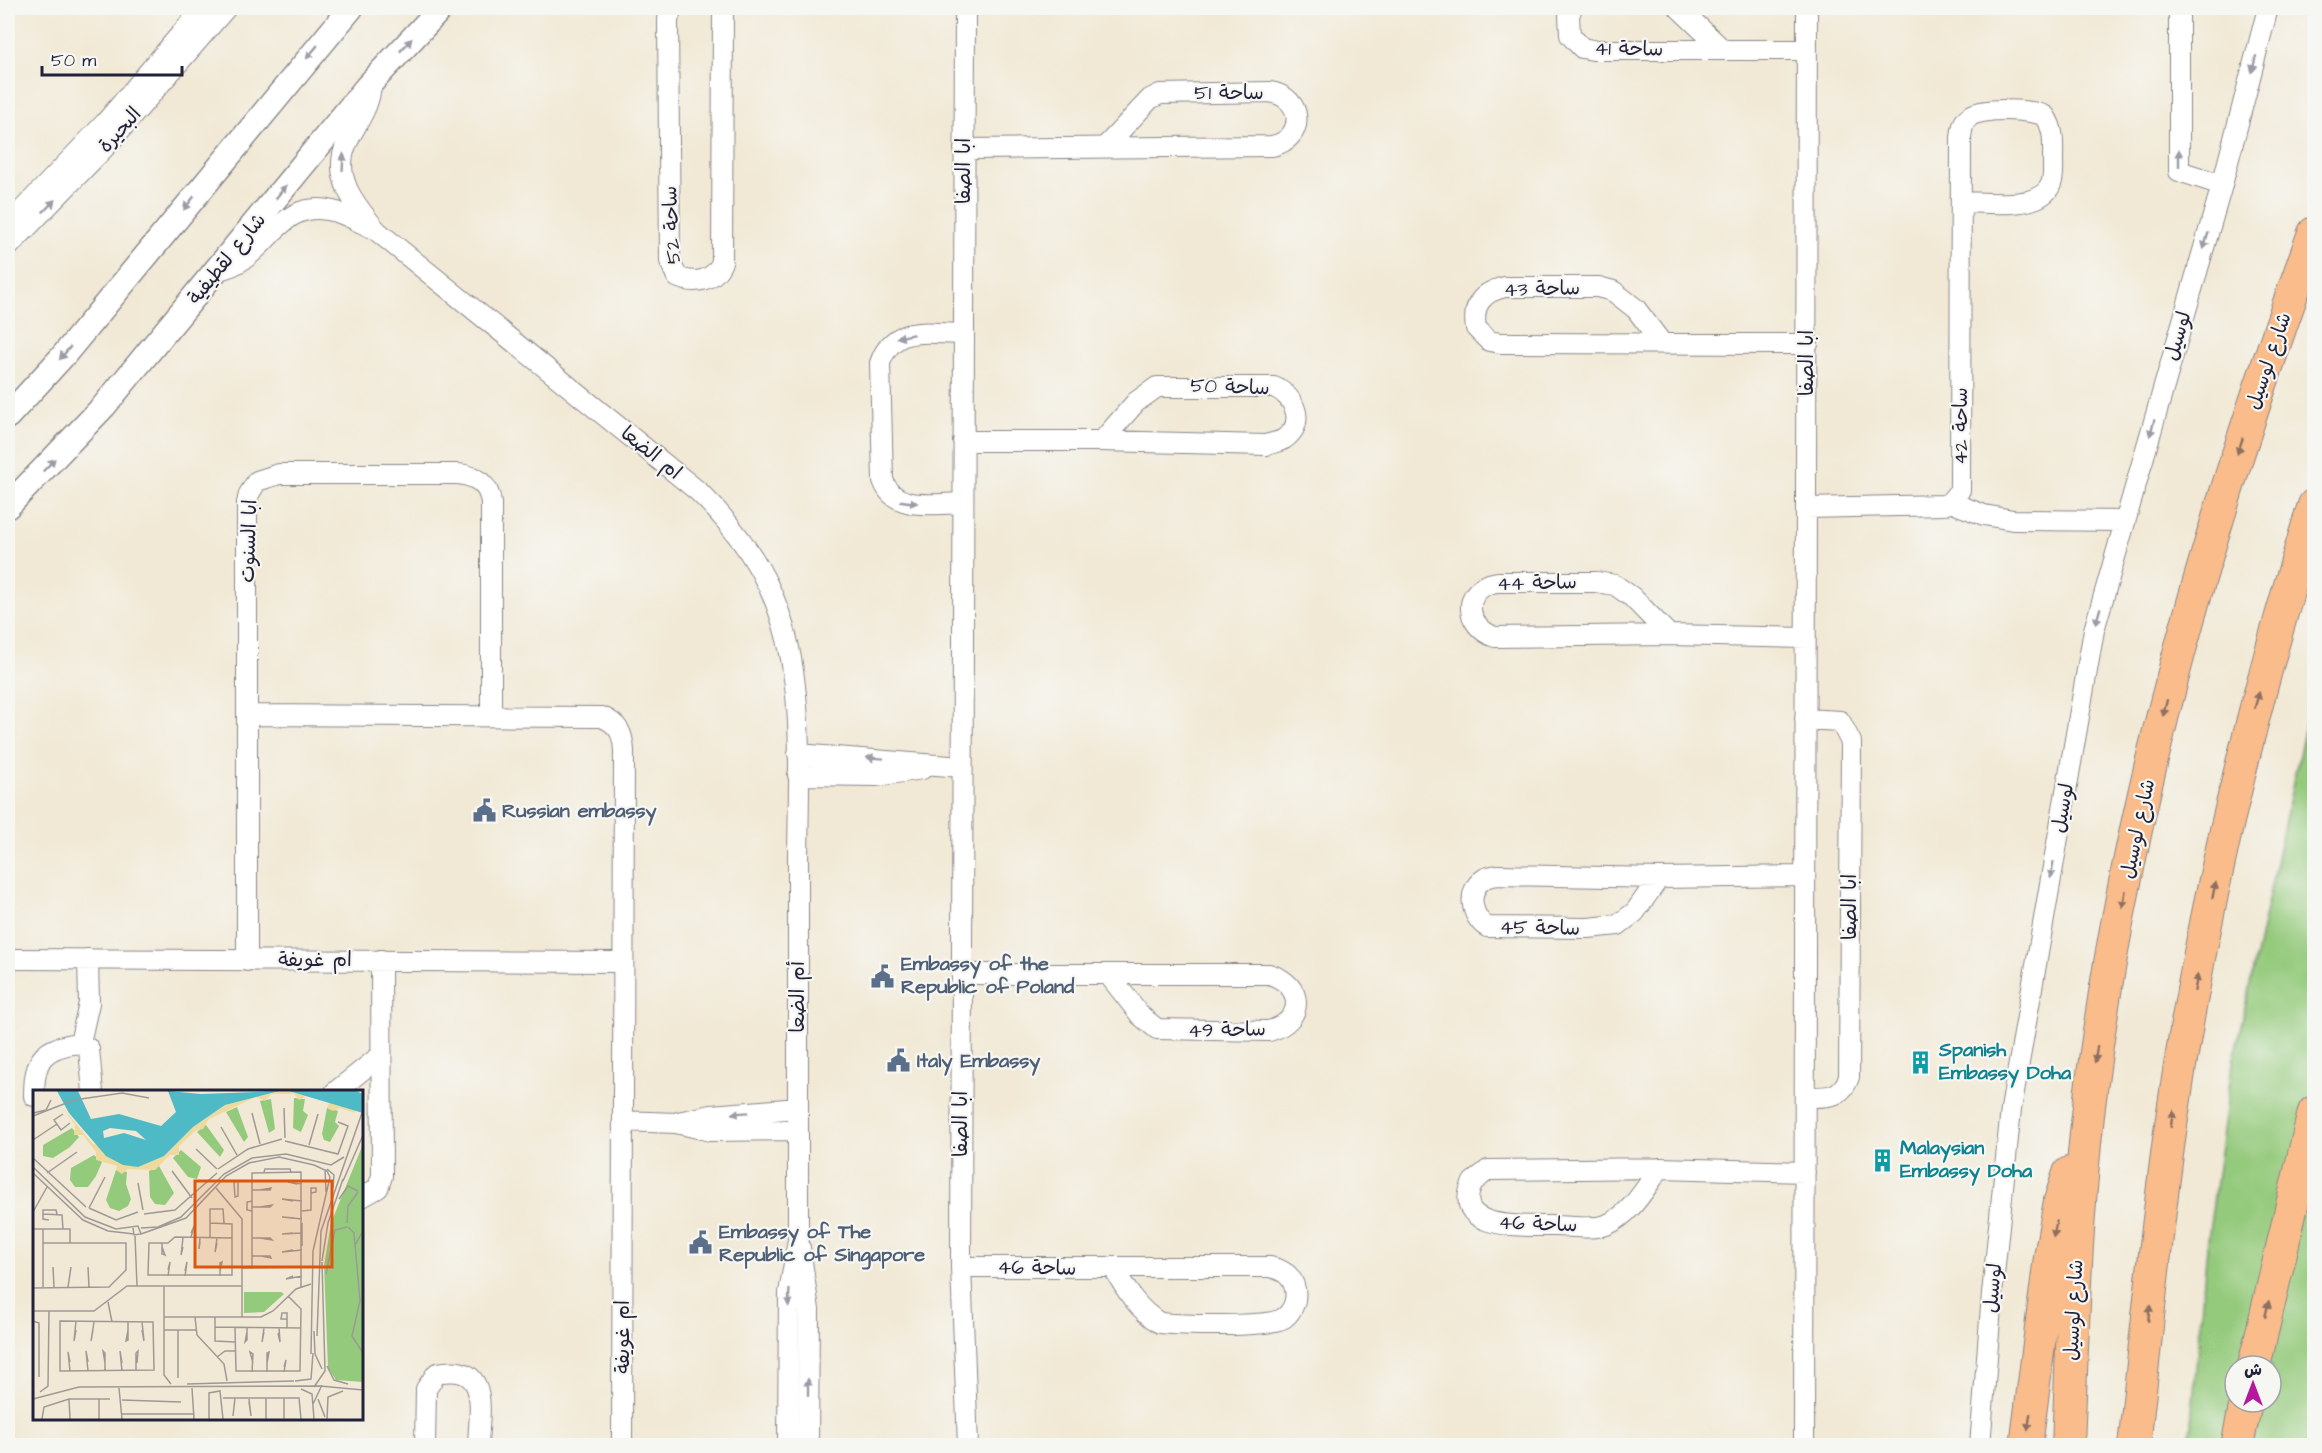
<svg xmlns="http://www.w3.org/2000/svg" width="2322" height="1453" font-family="'Architects Daughter','Playpen Sans Arabic',sans-serif">
<style>
.green{fill:#94ca7c;stroke:#5b765c;stroke-width:1.5;fill-rule:evenodd}
.lines{fill:none;stroke-linecap:round;stroke-linejoin:round}
.minor-casing{stroke:#8a8688;stroke-width:22}
.tertiary-casing{stroke:#8a8688;stroke-width:27}
.trunk-casing{stroke:#8a8688;stroke-width:34}
.minor{stroke:#fff;stroke-width:20}
.tertiary{stroke:#fff;stroke-width:24}
.trunk{stroke:#f9bc8a;stroke-width:32}
.oneway{fill:#9c9ca7}
.oneway2{fill:#8e6f62}
.labels{text-anchor:middle;dominant-baseline:central;stroke-width:4.5;stroke-linejoin:round;paint-order:stroke}
.street-label{font-size:20px;fill:#22223b;stroke:#f6f6f2}
.service-label{font-size:20px;font-weight:bold;fill:#4e5e75;stroke:#f6f6f2;text-anchor:start}
.culture-label{font-size:20px;font-weight:bold;fill:#0d838f;stroke:#f6f6f2;text-anchor:start}
.inset-road{fill:none;stroke:#9e9997;stroke-width:1.5}
.view{fill:#de560e;fill-opacity:0.15;stroke:#de560e;stroke-width:3}
.inset-edge{fill:none;stroke:#22223b;stroke-width:3}
</style>
<rect width="100%" height="100%" fill="#f6f6f2"/>
<filter id="ink" filterUnits="userSpaceOnUse"><feTurbulence type="fractalNoise" baseFrequency=".0167" numOctaves="2"/><feDisplacementMap in="SourceGraphic" scale="12" xChannelSelector="R" yChannelSelector="G"/><feConvolveMatrix kernelMatrix="1 2 1 2 8 2 1 2 1" color-interpolation-filters="sRGB"/></filter>
<filter id="wash" filterUnits="userSpaceOnUse"><feTurbulence type="fractalNoise" baseFrequency=".008" numOctaves="4" result="noise"/><feDisplacementMap in="SourceGraphic" scale="24" xChannelSelector="R" yChannelSelector="G"/><feGaussianBlur stdDeviation="1.35" result="paint"/><feColorMatrix in="noise" values="0 0 0 0 0 0 0 0 0 0 0 0 0 0 0 0 0 1.4 0 .05"/><feComposite in="paint" operator="in"/></filter>
<g filter="url(#wash)">
<rect width="100%" height="100%" fill="#f1e9d5"/>
<!-- green -->
<path class="green" d="M2308,713L2314,715V1445L2189,1446L2207,1247L2231,1073ZM2235,1366H2271V1402H2235Z"/>
</g>
<g filter="url(#ink)">
<g class="lines">
<defs>
<path id="minor" d="M672,8L668,20L670,261L677,277C695,285 714,281 722,262L723,8
M965,8L961,1267L968,1446
M1572,8L1569,15L1570,35L1582,48L1593,50H1806
M1679,8L1722,49
M2179,8V171L2222,185
M371,83C370,108 357,121 347,143C331,177 356,206 377,231L699,492C739,531 769,574 784,628C805,702 798,791 798,868C798,992 798,1116 798,1240L789,1293L788,1446
M964,149L1272,146C1306,139 1304,97 1270,92L1160,94L1150,99L1105,147
M8,225L105,123L203,8
M8,247L109,143L226,8
M217,270C270,262 275,194 337,212C349,216 361,223 372,228
M1661,342L1636,309L1613,291L1598,287H1505C1482,292 1472,305 1476,328L1489,341L1501,343L1808,344
M963,441H1102L1266,445C1272,443 1279,442 1284,439C1307,424 1295,396 1274,387H1157L1136,402L1102,441
M1950,502L1984,515L2013,520L2125,521
M963,503C935,503 894,513 883,480L880,363C894,323 928,334 963,334
M1806,508L1944,505L1950,502L1960,490L1961,138C1962,130 1962,122 1969,117C1981,107 2032,109 2045,116C2055,130 2053,145 2053,161C2053,168 2054,177 2051,184C2041,211 1985,202 1961,202
M1669,635L1632,597L1615,585L1596,582H1497C1461,588 1464,626 1495,637L1669,635L1806,638
M247,715L602,717C619,724 623,734 624,751L622,1446
M1805,719L1840,721L1851,742L1849,1077C1841,1099 1826,1097 1805,1097
M798,754L962,767
M798,775L877,776L922,769
M1659,878L1635,912L1618,925L1588,928L1487,927C1471,917 1466,890 1484,879C1488,876 1494,876 1498,875L1659,878L1805,876
M8,959L623,962
M247,961V503L249,494L257,481L279,474H458C476,476 489,484 491,503V716
M962,974H1269C1305,985 1305,1021 1269,1031L1157,1029L1141,1016L1108,974
M80,1043L89,1003L88,959
M335,1092L380,1056
M34,1096C34,1059 43,1047 80,1043L89,1049L93,1092
M623,1121L676,1123L711,1131L798,1130
M678,1122L711,1115L798,1108
M1660,1168C1645,1188 1631,1215 1606,1225C1593,1230 1570,1226 1555,1226C1530,1225 1448,1233 1473,1182L1488,1170L1660,1168L1805,1172
M362,1197L378,1188L382,1176L381,960
M800,1248L809,1310L808,1446
M961,1267H1270C1283,1270 1292,1275 1295,1289C1297,1300 1293,1311 1284,1318C1268,1328 1182,1325 1160,1323C1138,1310 1126,1290 1114,1269
M425,1446L426,1389L437,1373C491,1362 479,1410 478,1446
M1804,1446L1807,8
M1980,1446L1992,1294L2011,1109L2094,630L2222,185L2268,8"/>
<path id="tertiary" d="M8,416L63,356L351,8
M8,506L104,406L367,87L441,8"/>
<path id="trunk" d="M2254,1366L2314,1112
M2026,1446L2050,1257L2060,1201L2069,1173
M2068,1446C2073,1327 2076,1208 2091,1090C2128,796 2213,510 2314,233
M2134,1446C2146,1339 2156,1231 2171,1125C2201,914 2251,708 2314,505
M2237,1446L2246,1402"/>
</defs>
<!-- minor casing -->
<use href="#minor" class="minor-casing"/>
<!-- tertiary casing -->
<use href="#tertiary" class="tertiary-casing"/>
<!-- trunk casing -->
<use href="#trunk" class="trunk-casing"/>
<!-- minor -->
<use href="#minor" class="minor"/>
<!-- tertiary -->
<use href="#tertiary" class="tertiary"/>
<!-- trunk -->
<use href="#trunk" class="trunk"/>
</g>
<!-- one-way arrows -->
<defs><path id="oneway-solid" d="M-6-.8H1V-3.2L6.5 0L1 3.2V.8H-6Z" transform="scale(1.5)"/></defs>
<g class="oneway">
<use href="#oneway-solid" transform="translate(406 45) rotate(-47)"/>
<use href="#oneway-solid" transform="translate(312 52) rotate(130)"/>
<use href="#oneway-solid" transform="translate(2254 64) rotate(104)"/>
<use href="#oneway-solid" transform="translate(2179 158) rotate(-90)"/>
<use href="#oneway-solid" transform="translate(343 162) rotate(-87)"/>
<use href="#oneway-solid" transform="translate(281 192) rotate(-51)"/>
<use href="#oneway-solid" transform="translate(189 203) rotate(128)"/>
<use href="#oneway-solid" transform="translate(49 206) rotate(-46)"/>
<use href="#oneway-solid" transform="translate(2206 241) rotate(106)"/>
<use href="#oneway-solid" transform="translate(905 336) rotate(168)"/>
<use href="#oneway-solid" transform="translate(65 353) rotate(130)"/>
<use href="#oneway-solid" transform="translate(2152 428) rotate(106)"/>
<use href="#oneway-solid" transform="translate(49 465) rotate(-46)"/>
<use href="#oneway-solid" transform="translate(909 502) rotate(8)"/>
<use href="#oneway-solid" transform="translate(2098 616) rotate(106)"/>
<use href="#oneway-solid" transform="translate(875 758) rotate(-176)"/>
<use href="#oneway-solid" transform="translate(2052 870) rotate(100)"/>
<use href="#oneway-solid" transform="translate(740 1113) rotate(176)"/>
<use href="#oneway-solid" transform="translate(789 1298) rotate(93)"/>
<use href="#oneway-solid" transform="translate(808 1387) rotate(-90)"/>
</g>
<g class="oneway2">
<use href="#oneway-solid" transform="translate(2240 446) rotate(109)"/>
<use href="#oneway-solid" transform="translate(2257 700) rotate(-74)"/>
<use href="#oneway-solid" transform="translate(2165 708) rotate(104)"/>
<use href="#oneway-solid" transform="translate(2214 890) rotate(-79)"/>
<use href="#oneway-solid" transform="translate(2124 899) rotate(101)"/>
<use href="#oneway-solid" transform="translate(2196 983) rotate(-79)"/>
<use href="#oneway-solid" transform="translate(2096 1054) rotate(98)"/>
<use href="#oneway-solid" transform="translate(2172 1119) rotate(-81)"/>
<use href="#oneway-solid" transform="translate(2055 1229) rotate(101)"/>
<use href="#oneway-solid" transform="translate(2267 1309) rotate(-77)"/>
<use href="#oneway-solid" transform="translate(2149 1313) rotate(-84)"/>
<use href="#oneway-solid" transform="translate(2029 1422) rotate(98)"/>
</g>
</g>
<!-- icons -->
<defs>
<symbol id="civic-bare" viewBox="-9 -9 18 18"><path d="M-.6-6.5H3V-4.5H.6V-3L4-1V1h2V6H-6V1h2V-1L-.6-3ZM-1.2 2.5V6h2.4V2.5Z" fill="#5c6f8a" stroke="#f6f6f2" stroke-width="2.5" paint-order="stroke"/></symbol>
<symbol id="building-bare" viewBox="-9 -9 18 18"><path d="M-4-6H4V6H1V3H-1V6H-4ZM-2.5-4.3h1.7v1.8h-1.7ZM.8-4.3h1.7v1.8H.8ZM-2.5-1h1.7V.8h-1.7ZM.8-1h1.7V.8H.8Z" fill="#0f9aa8" stroke="#f6f6f2" stroke-width="2.5" paint-order="stroke"/></symbol>
</defs>
<g fill-rule="evenodd">
<use href="#civic-bare" x="468" y="794" width="33" height="33"/>
<use href="#civic-bare" x="866" y="960" width="33" height="33"/>
<use href="#civic-bare" x="882" y="1044" width="33" height="33"/>
<use href="#building-bare" x="1904" y="1046" width="33" height="33"/>
<use href="#building-bare" x="1866" y="1144" width="33" height="33"/>
<use href="#civic-bare" x="684" y="1226" width="33" height="33"/>
</g>
<g class="labels">
<!-- street labels -->
<g class="street-label">
<text transform="translate(1629 49) rotate(1)">ساحة 41</text>
<text x="1229" y="93">ساحة 51</text>
<text transform="translate(120 130) rotate(-48)">البحيرة</text>
<text transform="translate(964 171) rotate(-90)">ابا الصفا</text>
<text transform="translate(672 225) rotate(-93)">ساحة 52</text>
<text transform="translate(227 259) rotate(-51)">شارع لقطيفية</text>
<text transform="translate(1542 289) rotate(-1)">ساحة 43</text>
<text transform="translate(2178 336) rotate(-74)">لوسيل</text>
<text transform="translate(2269 361) rotate(-71)">شارع لوسيل</text>
<text transform="translate(1807 363) rotate(-90)">ابا الصفا</text>
<text transform="translate(1230 387) rotate(2)">ساحة 50</text>
<text transform="translate(1961 426) rotate(-90)">ساحة 42</text>
<text transform="translate(651 453) rotate(39)">ام الضعا</text>
<text transform="translate(249 541) rotate(-88)">ابا السنوت</text>
<text transform="translate(1537 583) rotate(-1)">ساحة 44</text>
<text transform="translate(2063 808) rotate(-80)">لوسيل</text>
<text transform="translate(2138 829) rotate(-78)">شارع لوسيل</text>
<text transform="translate(1850 907) rotate(-90)">ابا الصفا</text>
<text transform="translate(1540 928) rotate(1)">ساحة 45</text>
<text x="315" y="960">ام غويفة</text>
<text transform="translate(798 997) rotate(-90)">أم الضعا</text>
<text transform="translate(1227 1030) rotate(-1)">ساحة 49</text>
<text transform="translate(961 1124) rotate(-90)">ابا الصفا</text>
<text transform="translate(1538 1224) rotate(2)">ساحة 46</text>
<text transform="translate(1037 1268) rotate(1)">ساحة 46</text>
<text transform="translate(1993 1288) rotate(-85)">لوسيل</text>
<text transform="translate(2074 1310) rotate(-87)">شارع لوسيل</text>
<text transform="translate(623 1337) rotate(-90)">ام غويفة</text>
</g>
<!-- service labels -->
<g class="service-label">
<text x="502" y="811">Russian embassy</text>
<text x="901" y="964">Embassy of the<tspan x="901" dy="23">Republic of Poland</tspan></text>
<text x="917" y="1061">Italy Embassy</text>
<text x="719" y="1232">Embassy of The<tspan x="719" dy="23">Republic of Singapore</tspan></text>
</g>
<!-- culture labels -->
<g class="culture-label">
<text x="1939" y="1050">Spanish<tspan x="1939" dy="23">Embassy Doha</tspan></text>
<text x="1900" y="1148">Malaysian<tspan x="1900" dy="23">Embassy Doha</tspan></text>
</g>
</g>
<!-- overview -->
<g transform="translate(33 1090)">
<rect width="330" height="330" fill="#f1e9d5"/>
<path d="M261,8L272,9L270,21L275,25L268,42L260,38ZM238,9L242,39L236,43L227,11ZM204,17L215,47L211,52L193,22ZM294,18L305,21L302,32L306,36L297,52L291,50L289,44ZM173,35L191,60L187,67L164,42ZM39,38L46,47L37,57L20,68L10,66V55ZM330,54V292L303,290L295,278L291,176L298,133ZM148,60L168,77L164,89L155,87L140,68ZM61,65L69,72L63,86L55,97H42L37,90L38,78ZM126,76L141,103L132,115L122,114L117,107L116,81ZM83,80L94,82L93,94L98,109L95,116L86,121L77,118L73,110ZM211,202H248L251,204L231,222L211,223Z" fill="#94ca7c"/>
<path d="M256,1L298,11L322,19V23L307,18L300,21L294,18L296,12L274,5L266,10L261,4H238L232,11L223,7L176,29L170,39L162,41L146,56V65H137L122,80L95,79L89,84L83,80L84,76L63,70V62L50,45H41L42,35L29,17L60,54L131,66L160,37L192,15L232,2Z" fill="#eeda9e"/>
<path d="M24,1H45L58,29L86,24L128,36L143,22L135,1L168,4L246,1L192,15L160,37L131,66L105,77L90,75L73,66L36,23ZM77,38L103,41L113,50L91,43L71,48L70,41ZM256,1H323L330,4V23Z" fill="#4dbac6" fill-rule="evenodd"/>
<path class="inset-road" d="M251,18L252,48M0,23L13,20L18,10M219,23L227,54M30,24L21,30L28,40L37,33M0,26L41,10L89,3L116,8M188,37L204,65M0,50L24,34M252,51L305,64L315,36L305,32M276,55L285,24M163,59L184,79M0,68L53,117M0,77L52,127L83,139L105,136L108,144L101,145L100,138M185,79L215,59L249,49M292,79L293,102M294,79L301,85L300,98M139,81L159,108M231,82L232,79H257L258,82M0,83L50,130L75,141L101,144M14,83L44,62M205,91V106L202,107L201,92ZM310,91L330,45M105,93L110,120M264,94L255,92L269,94M183,98L209,129V227M219,100H237L238,98L227,100M306,109L315,96L325,101M260,111L249,109L269,111M219,117H237L239,115L227,117M56,118L83,130L105,122M56,118L72,87M219,121L214,120V112L219,111M269,121L278,120V98H283V102L278,103M0,122L14,97M10,124L29,125L30,139M111,124L142,120L184,83M0,127V221M261,128L249,127L269,129M16,130L10,129V120H23L24,124M177,133L199,134V185H115L116,153H135L142,147L199,148M269,133V156M314,133L315,116L325,102M315,137L321,143L327,211L319,246L330,263M108,138L125,137L148,127L191,84L219,68L253,64L298,75L311,67M1,139H37V153M158,143L162,134L158,147M260,143L249,144L269,143M108,144L153,128L193,86L216,73L246,67L281,75M102,146L104,196M177,148V119H190L191,133M219,148H237L239,150L227,148M167,152L166,159L167,148M129,153V164H130L132,165L129,157M184,153L182,162L184,148M150,157L148,165L150,148M321,157L330,141M260,160L249,162L269,160M219,166H237L238,168L228,166M289,171L295,133L310,89M20,177L21,197M55,177L56,197M219,177V83L268,82V197M209,178L269,177M135,180L137,172L135,186M152,181L154,172L152,186M293,184L302,140L314,137M187,186V173L189,172L187,181M260,186L253,189L269,186M131,196V285L138,294M10,197V139M35,197L38,177M0,198L76,197L93,180V153H10M75,212L79,232M0,221H61L94,196H209M131,227H228L240,221L263,199L278,194M162,227L164,245L191,274L194,291M182,227V251L202,252M0,231L6,233V287M27,231L120,232L121,280L27,281ZM95,232V250L93,251L95,240M182,237L268,238M202,238L203,281H267L268,219L255,206M214,238V250L212,252L214,242M254,238V223H249L248,229H254M43,240L41,251L43,231M60,240L58,251L61,232M109,240L111,251L109,232M131,240H163M281,241L282,264L289,279M231,242L229,252L231,238M245,243L247,252L246,237M284,246L288,141L330,20M278,264L280,161L297,87L294,81L281,75M184,267L192,261H202M37,272L35,262L37,281M55,272L53,261L55,281M89,273L87,261L89,281M294,276L301,290L315,294M72,281V263L70,261L72,273M103,281V263L105,261L104,273M219,282L220,264L217,262L220,273M234,282V263L236,262L234,273M251,282L253,270L251,277M145,288V240M262,291L278,289L280,263M154,294L261,291M281,297L292,281L289,172M86,298L89,329M159,298L161,329M268,299L279,304L281,329M7,302L15,296L16,221M190,308H266L268,329M0,309L46,297L287,296L330,300M36,309L37,329M66,309V329M285,309L292,327M89,310L148,312M216,312L218,326L216,309M280,314L289,295M89,324H161M200,326L202,308M9,329L11,317L36,309H77M176,329V303L187,301L190,329M233,329V308M251,329V308M294,329L295,307L310,301"/>
<path class="view" d="M162,91H299V177H162Z"/>
<rect width="330" height="330" class="inset-edge"/>
</g>
<!-- margin -->
<rect width="2322" height="1453" fill="none" stroke="#f6f6f2" stroke-width="30"/>
<!-- north arrow -->
<g transform="translate(2253 1384)"><circle r="28" fill="#f6f6f2" stroke="#a1a1a9" stroke-width="1.5"/>
<path d="M0-4.5L10 22L0 15L-10 22Z" fill="#b5179e"/>
<text y="-9" font-size="16" font-weight="bold" text-anchor="middle" fill="#22223b">ش</text>
</g>
<!-- scale -->
<path d="M42 66v9h140v-9" fill="none" stroke="#22223b" stroke-width="3"/>
<text x="51" y="66" font-size="18" fill="#22223b" stroke="#f6f6f2" stroke-width="4.5" paint-order="stroke">50 m</text>
</svg>
